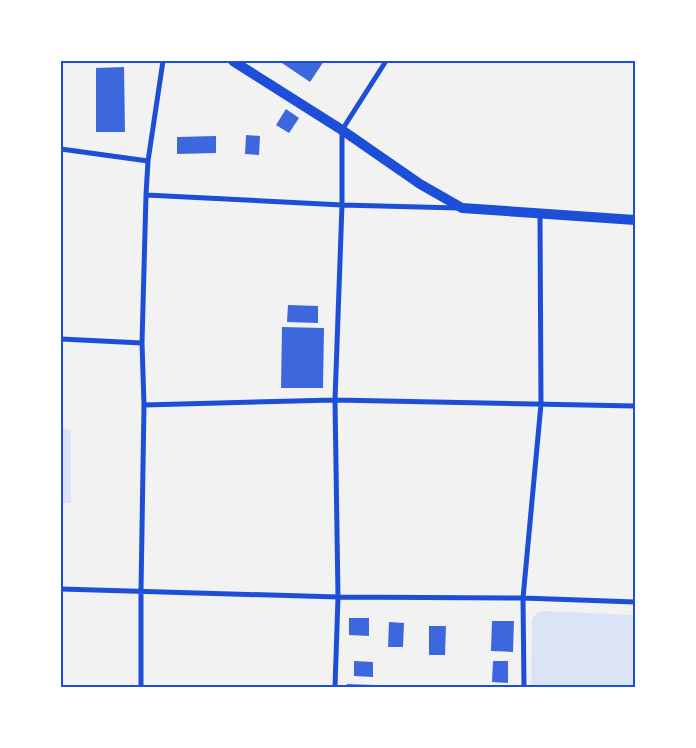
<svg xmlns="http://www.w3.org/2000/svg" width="696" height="748" font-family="'Work Sans',sans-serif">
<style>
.green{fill:#dbe4f7}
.building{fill:#3d67dc}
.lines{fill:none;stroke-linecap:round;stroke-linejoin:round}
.minor{stroke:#1d4ed8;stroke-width:5}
.secondary{stroke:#1d4ed8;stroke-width:10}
.neatline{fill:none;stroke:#1d4ed8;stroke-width:2}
</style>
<rect width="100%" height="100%" fill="#f2f2f2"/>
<!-- green -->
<path class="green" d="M61,428L71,430V503H61Z
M543,611L635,615V687H531L532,620C534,615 537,612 543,611Z"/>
<!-- building -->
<path class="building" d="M279,61H324L310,82Z
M124,67L125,132H96V68Z
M286,109L299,118L289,133L276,125Z
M246,135L260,136L259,155L245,154Z
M216,136V153L177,154V137Z
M288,305L318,306V323L287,322Z
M282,327L324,328L323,388H281Z
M349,618H369V636L349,635Z
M492,621H514L513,652L491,651Z
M389,622L404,623L403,647H388Z
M429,626H446L445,655H429Z
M354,661L373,662V677L354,676Z
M493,661H508V683L492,682Z
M347,684L375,685V687H347Z"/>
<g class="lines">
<!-- minor -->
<path class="minor" d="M61,149L148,161
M146,195L342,205L458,208
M61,339L142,343
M144,405L335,400L635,406
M61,589L338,597L523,598L635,602
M141,687V591L144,405L142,343L146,195L148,161L163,61
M335,687L338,597L335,400L342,205V130L386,61
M524,687L523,598L541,404L540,214"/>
<!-- secondary -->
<path class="secondary" d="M233,61L342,130L420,184L462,208L635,220"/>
</g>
<!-- border -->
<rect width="696" height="748" fill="none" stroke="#ffffff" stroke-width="125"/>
<rect x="62" y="62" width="572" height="624" class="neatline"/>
</svg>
